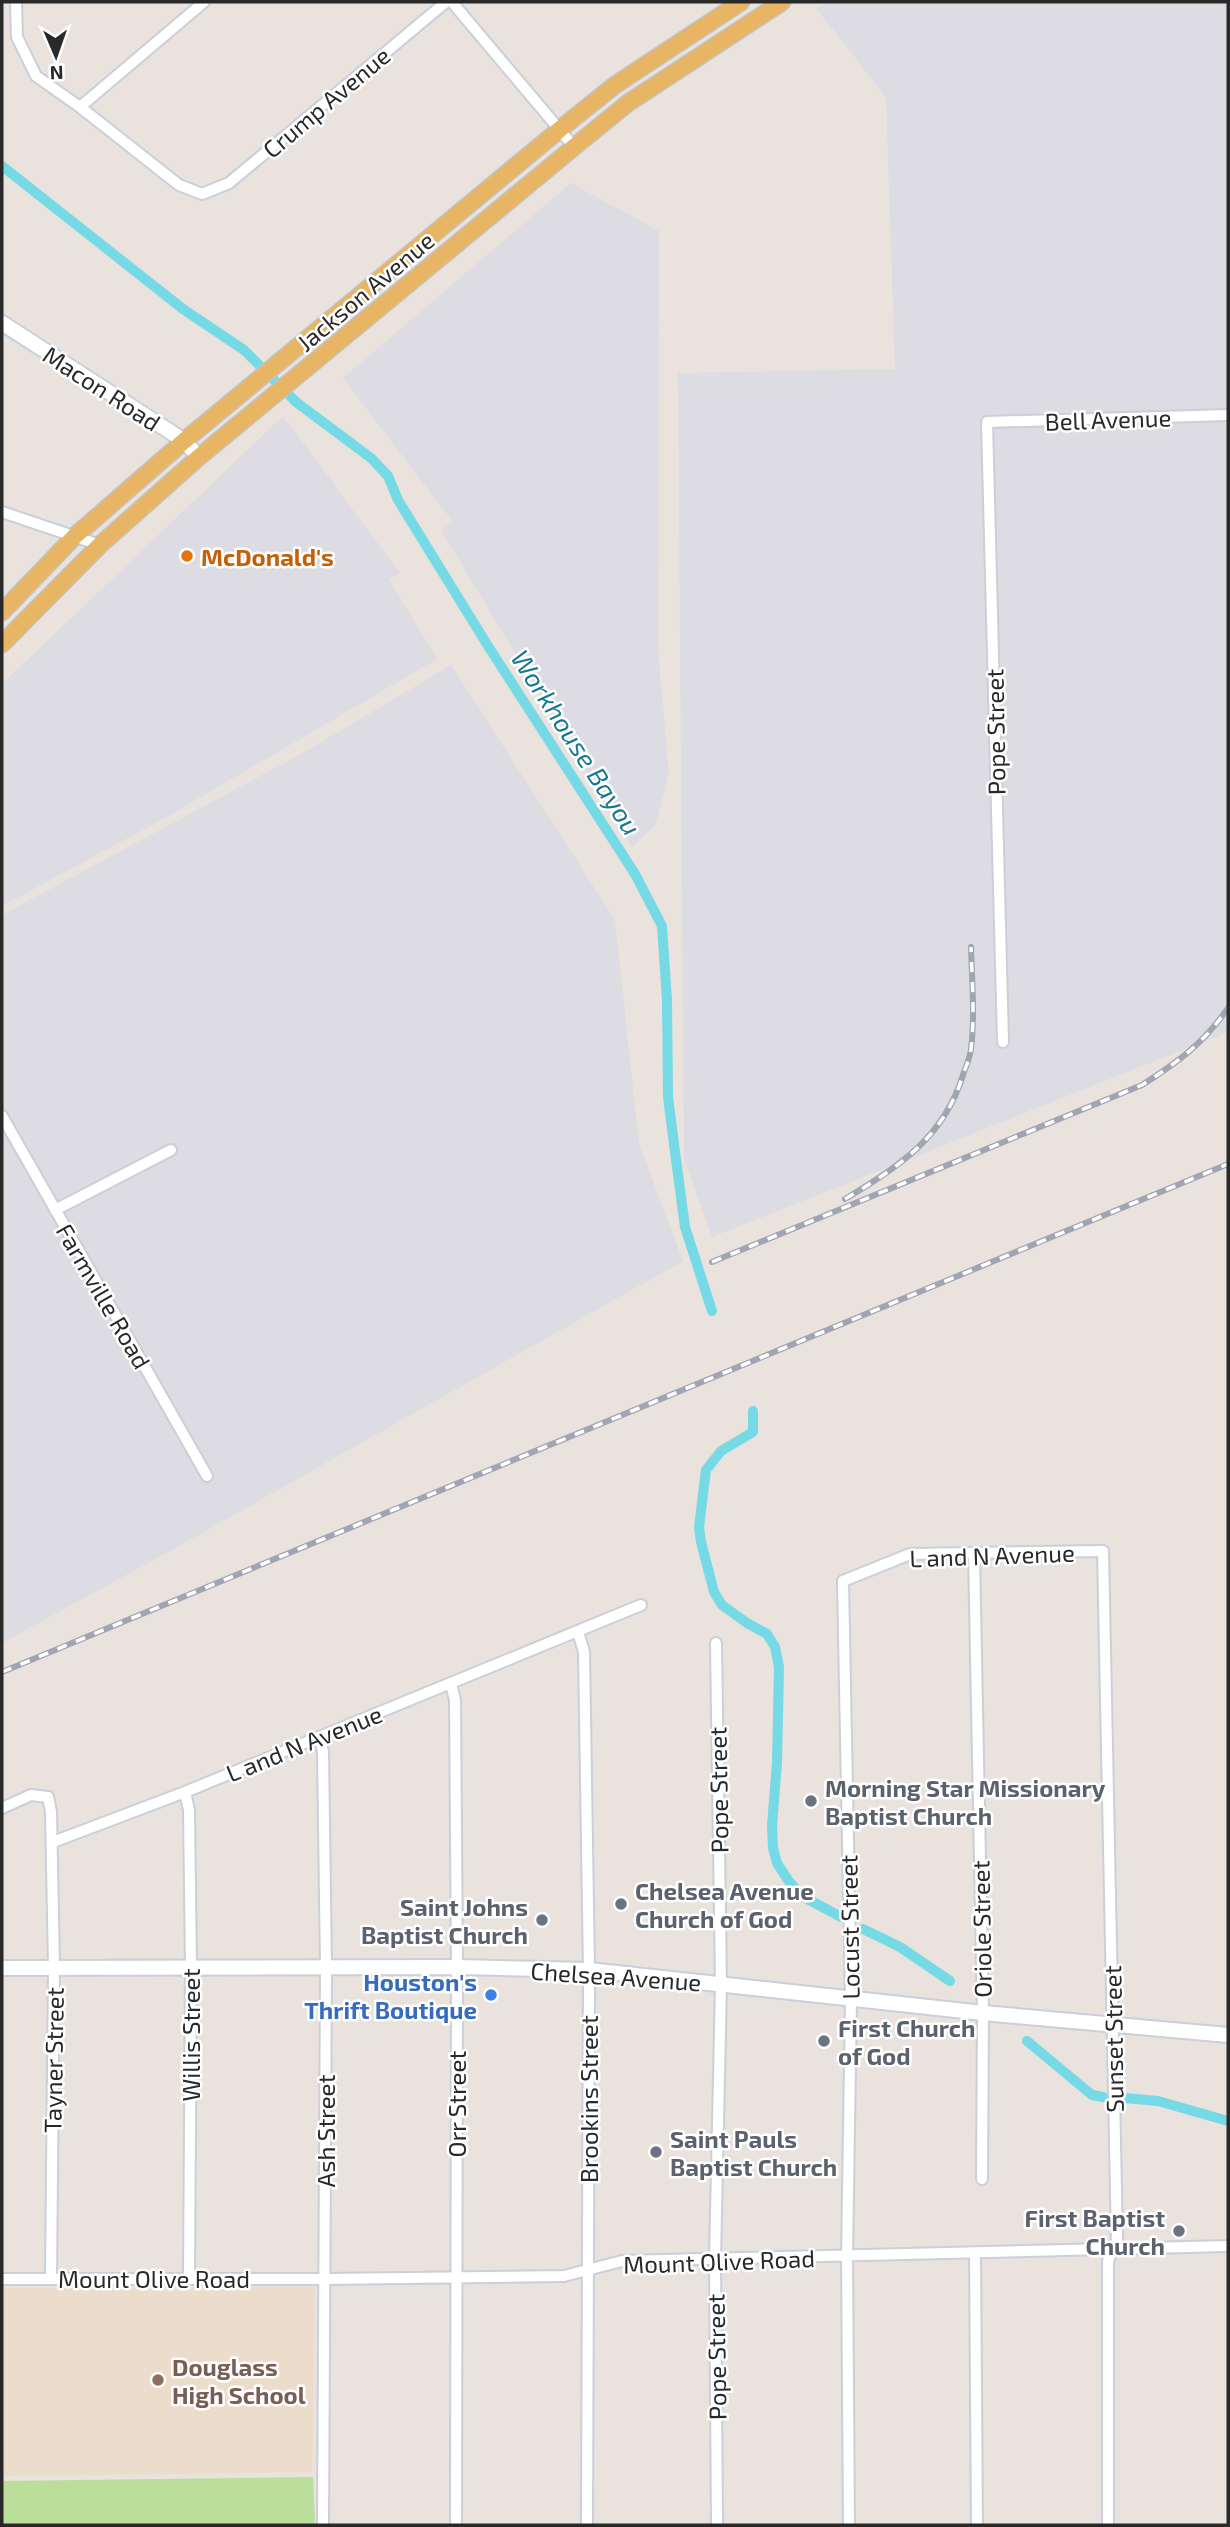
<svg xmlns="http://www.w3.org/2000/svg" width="1230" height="2527" font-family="'Exo 2',sans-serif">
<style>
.industrial{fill:#dddce3}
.education{fill:#ebdccc}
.green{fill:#bcde9b}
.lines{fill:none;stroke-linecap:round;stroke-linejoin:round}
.canal{stroke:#75d9e6;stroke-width:10}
.minor-casing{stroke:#cacfda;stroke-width:14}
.secondary-casing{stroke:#cacfda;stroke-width:18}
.primary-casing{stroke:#c3c3c3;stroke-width:19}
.minor{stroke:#fff;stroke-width:10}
.secondary{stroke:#fff;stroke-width:14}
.primary{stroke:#e7b564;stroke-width:16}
.rail-casing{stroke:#9fa5b2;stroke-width:6}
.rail{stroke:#fff;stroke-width:3.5;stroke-dasharray:10;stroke-linecap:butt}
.food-dot{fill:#e8710a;stroke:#fff;stroke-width:2.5}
.worship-dot{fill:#6b7280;stroke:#fff;stroke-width:2.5}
.shop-dot{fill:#3f7fe0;stroke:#fff;stroke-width:2.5}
.education-dot{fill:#8d6e63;stroke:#fff;stroke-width:2.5}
.labels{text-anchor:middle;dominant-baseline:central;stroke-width:5;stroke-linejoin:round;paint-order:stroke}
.street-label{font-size:24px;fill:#292929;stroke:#fff}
.food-label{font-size:24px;font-weight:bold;fill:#c56008;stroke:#fff;text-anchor:start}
.worship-label{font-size:24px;font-weight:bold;fill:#5b616d;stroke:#fff;text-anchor:start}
.shop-label{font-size:24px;font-weight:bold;fill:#366cbe;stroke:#fff;text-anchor:end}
.education-label{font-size:24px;font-weight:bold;fill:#785e54;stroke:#fff;text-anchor:start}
.water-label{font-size:26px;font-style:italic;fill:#167890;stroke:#fff}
</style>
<rect width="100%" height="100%" fill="#eae2dc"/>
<!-- industrial -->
<path class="industrial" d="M828,2H1228V1032L712,1237L684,1158L678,373L895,369L886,97L816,8Z
M571,183L659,231L658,649L669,774L656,824L632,847L441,530L453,522L343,378Z
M283,416L400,573L389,580L437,659L165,818L2,906V684Z
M451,665L615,920L639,1144L683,1261L170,1551L2,1643V915L303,753Z"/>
<!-- education -->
<path class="education" d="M315,2287L312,2472L2,2476V2288Z"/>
<!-- green -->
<path class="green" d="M313,2477L315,2525H2V2481Z"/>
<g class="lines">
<!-- canal -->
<path class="canal" d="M2,166L183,309L244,350L296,402L371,458L388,476L398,500L488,646L635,874L662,926L667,1000L668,1097L675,1152L685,1227L712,1311
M753,1411V1432L721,1451L706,1470L699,1527L701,1542L714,1592L722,1605L747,1623L767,1634L775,1647L779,1667L777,1762L772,1826L773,1848L777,1863L788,1880L802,1896L841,1917
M863,1929L900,1947L950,1981
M1027,2041L1092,2095L1103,2097
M1125,2098L1158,2101L1228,2121"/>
<defs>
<path id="minor" d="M16,2L17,37L36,76L80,107L179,185L202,194L229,183L446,2
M452,2L574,147
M80,107L204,2
M2,512L100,545
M1003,1042L987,422L1228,415
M2,1116L207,1476
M55,1210L171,1150
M974,1553L983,2013L982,2179
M578,1632L584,1652L589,1970L587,2525
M716,1643L721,1984L715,2260L717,2525
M451,1684L455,1700L457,1967L456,2525
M319,1737L323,1751L326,1968L323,2525
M185,1792L189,1810L191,1968L189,2278
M2,1808L31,1795L48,1797L51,1812L54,1967L51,2278
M53,1842L185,1792L641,1605
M975,2253L977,2525
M2,2279H324L564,2276L622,2261L1228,2246
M849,2525L847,2257L851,1999L843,1581L910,1554L1103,1551L1117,2240L1108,2261V2525"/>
<path id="secondary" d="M2,323L166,429L184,441L199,457
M2,1968L457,1967L589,1970L983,2013L1228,2035"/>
<path id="primary" d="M2,612L75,536L184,441L559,130L615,85L741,2
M2,644L100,545L199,457L574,147L628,103L782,2"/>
</defs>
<!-- minor casing -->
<use href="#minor" class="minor-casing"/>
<!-- secondary casing -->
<use href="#secondary" class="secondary-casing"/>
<!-- primary casing -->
<use href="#primary" class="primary-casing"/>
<!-- minor -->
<use href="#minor" class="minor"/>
<!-- secondary -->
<use href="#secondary" class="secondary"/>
<!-- primary -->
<use href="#primary" class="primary"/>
<defs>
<path id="rail" d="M845,1199C899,1167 944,1137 963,1075C966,1066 970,1058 971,1049C975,1016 972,981 971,947
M712,1262L1142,1085C1178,1062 1203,1044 1228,1008
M2,1672L1228,1164"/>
</defs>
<!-- rail casing -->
<use href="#rail" class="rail-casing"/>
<!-- rail -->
<use href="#rail" class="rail"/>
</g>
<!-- markers -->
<circle class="food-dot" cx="187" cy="556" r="7"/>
<g class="worship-dot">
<circle cx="811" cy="1801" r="7"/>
<circle cx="621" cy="1904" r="7"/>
<circle cx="542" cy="1920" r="7"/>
<circle cx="824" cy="2041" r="7"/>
<circle cx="656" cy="2152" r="7"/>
<circle cx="1179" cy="2231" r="7"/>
</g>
<circle class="shop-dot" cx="491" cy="1995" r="7"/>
<circle class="education-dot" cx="158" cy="2380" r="7"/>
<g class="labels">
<!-- street labels -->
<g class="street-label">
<text transform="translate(326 102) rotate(-40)">Crump Avenue</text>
<text transform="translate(365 291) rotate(-40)">Jackson Avenue</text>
<text transform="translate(102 388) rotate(33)">Macon Road</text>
<text transform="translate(1108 419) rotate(-2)">Bell Avenue</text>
<text transform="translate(995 732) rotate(-91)">Pope Street</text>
<text transform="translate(104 1296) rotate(60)">Farmville Road</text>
<text transform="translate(992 1555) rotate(-2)">L and N Avenue</text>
<text transform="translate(304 1743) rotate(-22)">L and N Avenue</text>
<text transform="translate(718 1790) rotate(-91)">Pope Street</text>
<text transform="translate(849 1927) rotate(-91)">Locust Street</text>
<text transform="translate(981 1929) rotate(-91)">Oriole Street</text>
<text transform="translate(616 1976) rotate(4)">Chelsea Avenue</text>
<text transform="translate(190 2035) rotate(-90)">Willis Street</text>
<text transform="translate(1113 2039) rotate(-91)">Sunset Street</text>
<text transform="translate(53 2060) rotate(-89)">Tayner Street</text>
<text transform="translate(588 2099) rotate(-90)">Brookins Street</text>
<text transform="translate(456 2104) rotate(-90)">Orr Street</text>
<text transform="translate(325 2131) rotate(-90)">Ash Street</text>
<text transform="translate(719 2261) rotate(-2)">Mount Olive Road</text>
<text x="154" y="2278">Mount Olive Road</text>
<text transform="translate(716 2357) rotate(-91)">Pope Street</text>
</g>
<!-- food labels -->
<g class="food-label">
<text x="201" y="556">McDonald's</text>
</g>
<!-- worship labels -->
<g class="worship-label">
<text x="825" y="1787">Morning Star Missionary<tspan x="825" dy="28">Baptist Church</tspan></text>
<text x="635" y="1890">Chelsea Avenue<tspan x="635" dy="28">Church of God</tspan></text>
<text x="528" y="1906" text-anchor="end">Saint Johns<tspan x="528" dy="28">Baptist Church</tspan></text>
<text x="838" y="2027">First Church<tspan x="838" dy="28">of God</tspan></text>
<text x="670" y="2138">Saint Pauls<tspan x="670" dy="28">Baptist Church</tspan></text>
<text x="1165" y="2217" text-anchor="end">First Baptist<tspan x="1165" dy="28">Church</tspan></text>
</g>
<!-- shop labels -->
<g class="shop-label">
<text x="477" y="1981">Houston's<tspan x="477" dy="28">Thrift Boutique</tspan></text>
</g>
<!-- education labels -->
<g class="education-label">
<text x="172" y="2366">Douglass<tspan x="172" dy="28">High School</tspan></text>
</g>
<!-- water labels -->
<g class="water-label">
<text transform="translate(577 742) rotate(57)">Workhouse Bayou</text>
</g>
</g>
<!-- border -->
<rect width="1230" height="2527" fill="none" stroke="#292929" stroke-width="7"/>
<!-- north arrow -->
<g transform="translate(56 56) rotate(178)" stroke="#ffffff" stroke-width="5" paint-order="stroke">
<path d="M0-5L12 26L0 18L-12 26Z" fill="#292929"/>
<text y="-10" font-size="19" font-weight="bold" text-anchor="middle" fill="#292929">N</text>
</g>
</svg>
